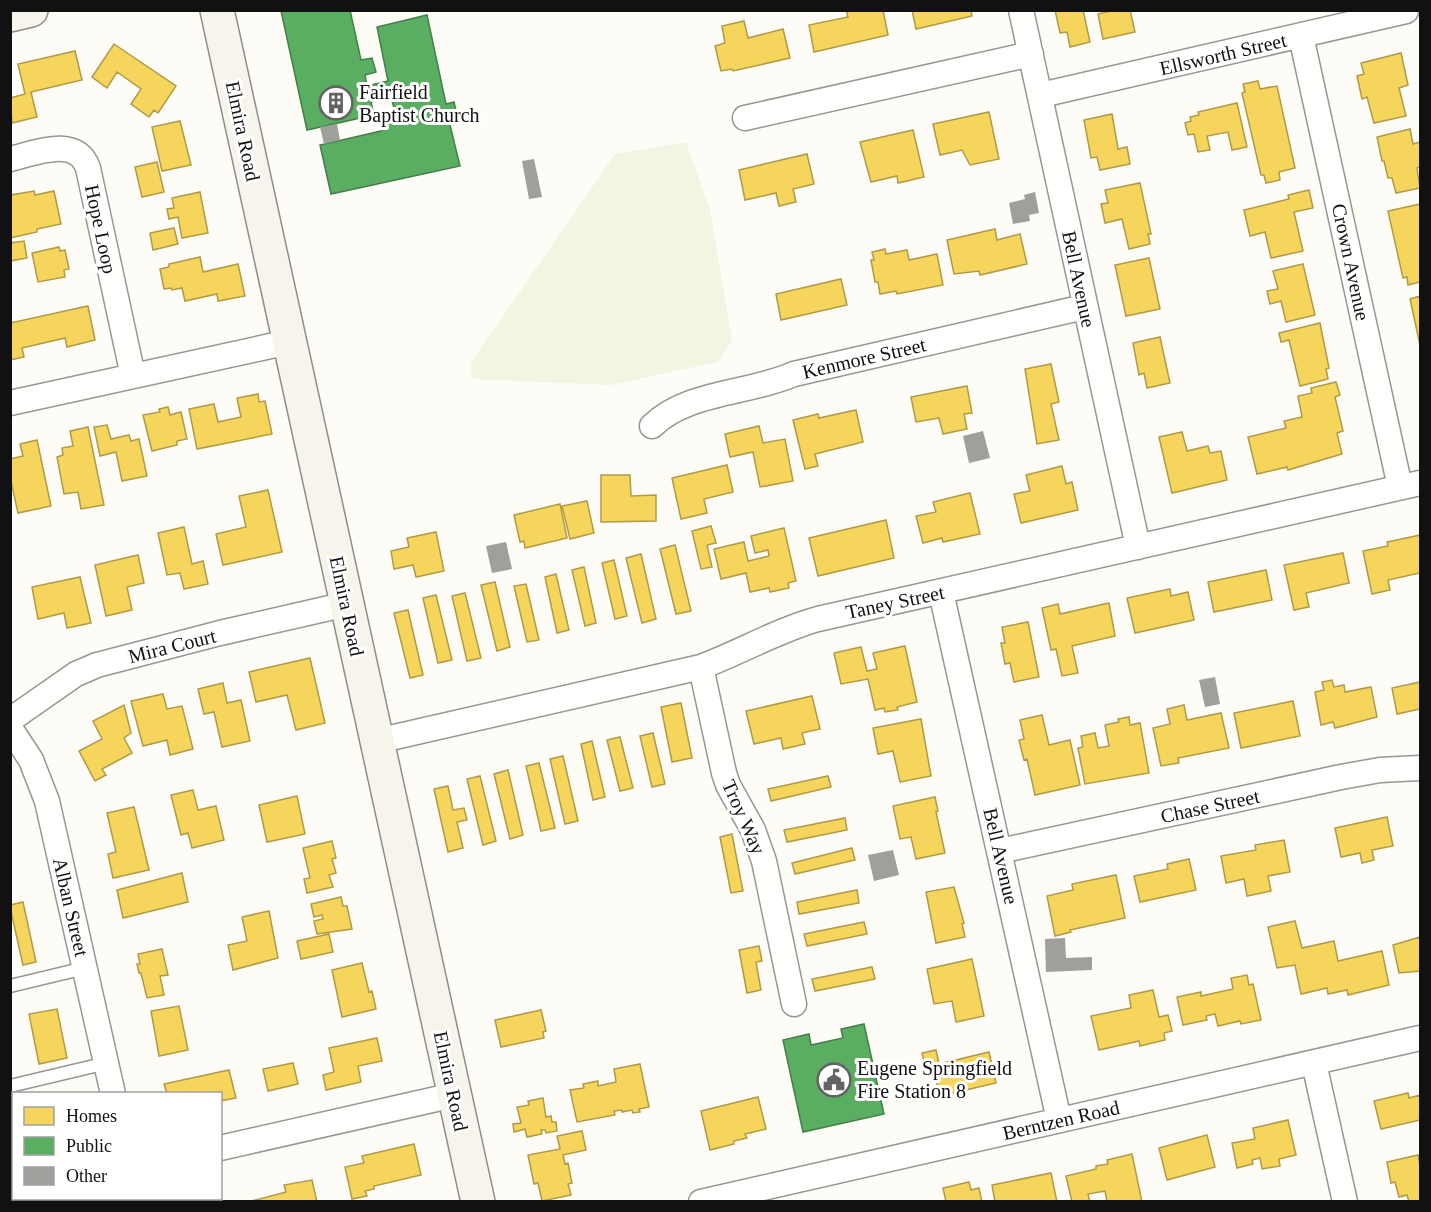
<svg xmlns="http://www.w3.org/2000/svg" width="1431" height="1212" font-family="'Times New Roman',serif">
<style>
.pitch{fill:#f0f6e1}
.homes{fill:#f6d55c;stroke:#b19a46;stroke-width:1.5}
.public{fill:#5aae61;stroke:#447f49;stroke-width:1.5}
.building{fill:#a19f9c}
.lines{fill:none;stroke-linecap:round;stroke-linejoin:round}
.lane-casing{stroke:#979795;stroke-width:15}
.street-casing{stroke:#979795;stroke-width:27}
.secondary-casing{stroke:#8e8d8b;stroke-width:36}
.lane{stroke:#fffffe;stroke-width:12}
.street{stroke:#fffffe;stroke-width:24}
.secondary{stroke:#f6f4eb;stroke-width:33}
.labels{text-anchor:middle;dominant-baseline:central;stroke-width:6;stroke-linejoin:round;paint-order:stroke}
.street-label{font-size:20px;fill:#111;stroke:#fff}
.poi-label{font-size:20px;fill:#111;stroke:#fff;text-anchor:start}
</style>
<rect width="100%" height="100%" fill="#fdfcf7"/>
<!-- pitch -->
<path class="pitch" d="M686,142L710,210L732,340L718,362L610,385L473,379L470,364L615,154Z"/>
<!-- homes -->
<path class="homes" d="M846,10H883L888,35L814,52L809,25L848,17Z
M912,10H971L972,16L916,29Z
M1055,10H1083L1090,42L1070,47L1067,32L1060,33Z
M1115,10H1130L1135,32L1103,39L1098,14Z
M744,21L748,38L783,29L790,58L733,71L732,69L721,71L715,46L725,43L722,26Z
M114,44L176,86L158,113L154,110L149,117L131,104L141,89L117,72L107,88L92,77Z
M75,51L82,80L31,92L37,117L12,123L10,98L25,94L18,64Z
M1401,53L1408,85L1399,88L1406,116L1374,123L1367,97L1362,99L1357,76L1364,74L1361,63Z
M1258,81L1260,89L1277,86L1295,168L1279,172L1280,180L1266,183L1264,175H1261L1242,93L1245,92L1243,84Z
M1237,103L1247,147L1232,150L1228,132L1207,136L1210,150L1198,152L1194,134L1188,135L1185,123L1191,121L1190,117L1199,115L1198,112Z
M989,112L999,159L970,165L962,150L940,155L933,124Z
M1112,114L1118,149L1127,147L1130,164L1100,170L1097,157L1091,158L1084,120Z
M180,121L191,165L162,171L152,127Z
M1410,129L1413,144L1420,142V167L1417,168L1420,188L1396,193L1392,178H1388L1384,161H1382L1377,137Z
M913,130L924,177L898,183L897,176L871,182L860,142Z
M807,154L814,184L793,189L796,202L779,206L776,193L745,200L739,170Z
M157,162L164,192L142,197L135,167Z
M1140,183L1151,234H1148L1150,244L1129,249L1122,219L1105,223L1101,204L1108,203L1105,190Z
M1309,190L1313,208L1294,212L1303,251L1271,258L1265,232L1250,236L1244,210L1289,199L1288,195Z
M34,191L35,195L54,191L61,224L37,229V232L10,238L11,195Z
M200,192L208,233L182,238L178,217L169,219L167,209L174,208L172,198Z
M1420,204V282L1408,285L1407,277L1403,278L1388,211Z
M174,228L178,244L153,250L150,233Z
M995,229L997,240L1020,234L1027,264L980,275L979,271L954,274L947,240Z
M24,241L27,258L10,261V243Z
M59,247L60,251L65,250L69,269L64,270L65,277L38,282L32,253Z
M885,249L886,254L907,250L909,260L937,254L943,285L897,294L896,291L880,294L878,282H875L871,260H874L872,252Z
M200,257L203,272L238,264L245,296L218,301L217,294L185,301L182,288L172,290L171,288L164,289L160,269L169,267V264Z
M1149,258L1160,309L1126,316L1115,265Z
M1303,264L1315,315L1286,322L1281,301L1270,304L1267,291L1278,289L1273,271Z
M841,279L847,305L781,320L776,294Z
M1420,296V345L1410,299Z
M88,306L95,340L67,347L65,338L22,348L24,357L10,360V323Z
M1320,323L1329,368L1326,369L1328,379L1300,386L1289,340L1281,342L1279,333Z
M1160,337L1170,383L1147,388L1144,373L1139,375L1133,343Z
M1051,364L1059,402L1051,404L1059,440L1037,444L1025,369Z
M1336,382L1340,395L1335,397L1343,431L1337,433L1342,454L1288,470L1287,467L1257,474L1248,437L1286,428L1284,421L1302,417L1298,396L1312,393L1311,388Z
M967,386L972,413L964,414L967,429L943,434L939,418L916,422L911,397Z
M258,394L259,402L265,401L272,434L197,449L189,409L214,404L218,422L241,417L237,398Z
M168,407L170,415L181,412L187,439L177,441V445L152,451L143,415L160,412L159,409Z
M856,410L863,442L815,454L818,466L805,469L793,420L818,414L819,418Z
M107,425L111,439L129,435L131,441L139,439L147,476L122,481L116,452L100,456L94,427Z
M759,426L763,443L785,439L793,481L760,487L753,452L730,457L725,434Z
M88,427L104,505L81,509L78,492L64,494L57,457L63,455L62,448L73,446L70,431Z
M1182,432L1187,451L1208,446L1210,453L1221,451L1227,480L1172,493L1159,437Z
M37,440L51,506L18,513L10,477V459L23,456L20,444Z
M727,465L733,492L704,499L707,513L681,519L672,478Z
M1062,466L1066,484L1072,482L1078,510L1021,523L1014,494L1030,491L1026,475Z
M601,475H630L631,496L656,495V521L601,522Z
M268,490L282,552L223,565L216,534L246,527L239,496Z
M970,493L980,534L943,542L942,538L923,543L916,516L936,512L933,502Z
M587,501L594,533L570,539L562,506Z
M560,504L567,538L525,548L524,541L520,542L514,515Z
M886,520L894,558L818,576L809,538Z
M711,526L716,543L707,545L712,567L701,569L692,531Z
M184,527L192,564L203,561L208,584L184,589L180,573L167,575L158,533Z
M784,528L796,581L788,583L789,588L770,592L769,588L750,592L746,573L721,579L714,549L744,542L748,561L769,556L768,550L755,553L751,536Z
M436,532L444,571L416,577L413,565L394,569L391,551L409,547L407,538Z
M1420,535V573L1388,580L1390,590L1372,594L1363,551L1388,546L1387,542Z
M675,545L691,611L676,614L660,549Z
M1343,553L1349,583L1306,593L1309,607L1294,610L1284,565Z
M641,554L656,619L642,623L626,558Z
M138,555L144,583L127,587L132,610L106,616L95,565Z
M614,560L627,616L615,619L602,563Z
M584,567L596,623L585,626L572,570Z
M1266,570L1272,600L1214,612L1208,582Z
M556,574L569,630L557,633L545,577Z
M80,577L91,623L67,628L64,613L38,619L32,587Z
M495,582L510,647L497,651L481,585Z
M526,584L539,640L527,642L514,586Z
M1170,589L1171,596L1188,592L1194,620L1135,633L1127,598Z
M465,593L481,658L467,661L452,596Z
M436,595L452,660L438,663L423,598Z
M1109,603L1115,636L1072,646L1078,673L1062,676L1056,649L1051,650L1042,608L1058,604L1060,614Z
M408,610L423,675L410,678L394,613Z
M1028,622L1039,677L1014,682L1010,663L1005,664L1001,643H1005L1002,627Z
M905,646L917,702L897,707L898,710L885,712L884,708L875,710L868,679L841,684L834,653L861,647L867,671L877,669L873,653Z
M310,658L325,723L296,730L287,695L256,702L249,672Z
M1332,680L1334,687L1344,685L1345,692L1371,687L1377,717L1335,728L1333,722L1321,725L1315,692L1324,690L1322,682Z
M1420,682V709L1397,714L1392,688Z
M223,683L227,703L241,700L250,741L222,747L214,712L204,714L198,689Z
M163,694L167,709L182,706L193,749L170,755L167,740L143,746L131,701Z
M812,696L820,729L802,733L805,744L783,749L781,738L754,744L746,711Z
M1293,701L1300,736L1241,748L1234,713Z
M681,703L692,758L672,762L661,707Z
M124,705L131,733L124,738L132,753L102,769L106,775L95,781L79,751L102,739L93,721Z
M1184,705L1187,720L1221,713L1229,748L1178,758L1179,763L1161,766L1153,728L1170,724L1167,709Z
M1042,715L1049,745L1070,740L1080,785L1035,795L1027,759L1024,760L1019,740L1024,739L1020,720Z
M1129,717L1130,725L1140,723L1149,773L1085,784L1078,748L1083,747L1081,736L1095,733L1098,748L1109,746L1105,725L1119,722L1118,719Z
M921,719L931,776L900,782L893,751L878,754L873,728Z
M653,733L665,784L652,787L640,736Z
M620,737L633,788L620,791L607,740Z
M592,741L605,797L593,800L581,744Z
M563,756L578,821L565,824L550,759Z
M539,763L555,828L541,831L526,766Z
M508,770L523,835L510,839L494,774Z
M480,776L496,841L483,845L467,779Z
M828,776L831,787L771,801L768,789Z
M448,786L453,810L464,808L467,820L457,822L463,848L448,852L434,789Z
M193,790L198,810L216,806L224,840L192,848L188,833L181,835L171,795Z
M297,796L305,834L267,842L259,805Z
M935,797L938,811L936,812L945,853L916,859L911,837L900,839L893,806Z
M134,807L149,870L113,878L108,854L116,852L107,813Z
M1387,817L1393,846L1372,850L1374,860L1362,863L1360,853L1341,857L1335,828Z
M845,818L847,830L787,842L784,830Z
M732,834L743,891L731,893L720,837Z
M1284,840L1290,872L1268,876L1271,891L1247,896L1244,879L1226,883L1221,856L1256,850L1255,845Z
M332,841L336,858L332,859L336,873L329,875L333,887L307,893L304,879L310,878L303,848Z
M852,848L855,860L795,874L792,863Z
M1189,859L1196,890L1140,902L1134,876L1168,869L1167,864Z
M182,873L188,902L123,918L117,890Z
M1116,875L1125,918L1070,930L1071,932L1055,936L1047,896L1073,890L1072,884Z
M954,887L964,923L962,924L965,937L936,943L926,892Z
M857,890L859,903L799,914L797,902Z
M341,897L343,906H347L352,929L317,934L314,921L323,919L322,915L314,917L311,904Z
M23,902L36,962L23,965L10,907V905Z
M269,911L278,958L233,970L228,945L247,941L242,917Z
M1295,921L1302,948L1334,941L1338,961L1382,951L1389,985L1348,995L1347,990L1328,994L1327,988L1301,994L1295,965L1277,968L1268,927Z
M864,922L867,934L807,946L804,934Z
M329,934L333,952L301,959L297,941Z
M1420,937V971L1399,973L1393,945Z
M759,946L762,961L756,962L761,990L747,993L739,950Z
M162,949L168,975L160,976L164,995L147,998L141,973H139L137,964H140L138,954Z
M972,959L984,1016L956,1022L952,1001L934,1004L927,969Z
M362,963L369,992L372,991L376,1009L342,1017L332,970Z
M872,967L875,979L815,991L812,979Z
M1247,975L1249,985L1253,984L1261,1020L1241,1024L1240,1021L1218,1026L1215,1014L1206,1016L1207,1020L1183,1025L1177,997L1201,992V996L1233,989L1231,978Z
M1153,990L1159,1017L1168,1015L1172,1031L1164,1033L1165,1040L1140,1046L1139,1041L1099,1050L1091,1016L1131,1008L1129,995Z
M179,1006L188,1050L159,1056L151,1011Z
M57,1009L67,1058L39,1064L29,1014Z
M541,1010L546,1031L543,1032L544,1038L501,1047L495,1020Z
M377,1038L382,1061L358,1066L361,1082L326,1090L323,1075L334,1072L329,1048Z
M936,1050L939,1064L989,1052L996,1083L940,1096L933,1067L926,1069L922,1053Z
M293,1063L298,1084L268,1091L263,1069Z
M640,1064L649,1107L639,1109L640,1112L633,1113L632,1110L622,1112V1110L614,1111L615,1115L577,1122L570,1090L584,1088L583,1084L598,1081V1086L616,1082L614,1069Z
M229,1070L236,1098L220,1101V1094H167L164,1084Z
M1408,1093L1409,1098L1420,1095V1120L1381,1129L1374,1101Z
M758,1097L766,1129L745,1134L747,1138L734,1141V1144L710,1150L701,1111Z
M543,1098L546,1117L551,1116L552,1122H556L557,1131L546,1133L545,1130H541L542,1134L527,1137L525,1129L514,1132L513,1124L521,1123L517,1107L529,1105L528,1101Z
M14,1110V1156L10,1142V1111Z
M1288,1120L1296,1155L1279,1159L1280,1166L1262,1169L1260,1158L1252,1160L1253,1164L1237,1168L1232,1143L1255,1139L1253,1128Z
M582,1131L586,1150L563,1155L565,1164L568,1163L572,1183L568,1184L571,1195L542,1201L538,1183L534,1184L528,1155L560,1149L557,1136Z
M1207,1135L1215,1167L1167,1180L1159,1148Z
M414,1144L421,1175L374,1186V1189L365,1191L367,1196L352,1199L345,1167L364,1163L362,1156Z
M1132,1154L1142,1202H1107L1105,1191L1088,1194L1090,1202H1072L1066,1176L1096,1169V1166L1108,1164L1107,1160Z
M1418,1155L1420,1166V1202H1409L1407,1195L1399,1197L1395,1182L1391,1183L1387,1162Z
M1051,1173L1057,1202H995L992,1185Z
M312,1180L317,1202H248L286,1192L284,1185Z
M969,1182L971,1190L979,1188L982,1202H946L943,1188Z
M39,1198H73L71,1202H37Z"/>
<!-- public -->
<path class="public" d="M350,10L361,60L372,58L376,72L365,75L367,86L388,81L377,27L427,15L446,104L454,102L458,119L449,121L460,166L331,194L320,145L381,131L394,108L391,97L371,102L374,115L307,130L281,11Z
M864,1024L884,1114L803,1132L783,1040L809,1034L811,1045L843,1038L841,1029Z"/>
<!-- building -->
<path class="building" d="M337,124L340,140L324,144L320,127Z
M534,159L542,197L529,199L522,161Z
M1035,192L1039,213L1029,215L1030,221L1013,224L1009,203L1025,199L1024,195Z
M983,431L990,458L969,463L963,436Z
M506,542L512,569L492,573L486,546Z
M1215,677L1220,704L1205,707L1199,680Z
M893,850L899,875L874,881L868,855Z
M1065,938L1066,958L1092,957V970L1046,972L1045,939Z"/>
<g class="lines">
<defs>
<path id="lane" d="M10,986L85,968
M10,1086L107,1063
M94,1202L97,1198"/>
<path id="street" d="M1021,10L1138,547
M1301,36L1400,487
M1041,95L1406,11
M745,118L1031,54
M10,159C36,153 76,135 88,168L133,376
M10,403L289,342
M652,426C688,391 749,394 794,374L1084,307
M941,592L1059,1120
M701,667L724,773L728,785L753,830L764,861L794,1004
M10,720L76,674L97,665L220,633L347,604
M10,728L31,760L47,801L113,1094
M377,741L701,667C741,652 778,630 818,619L1420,483
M1000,851L1341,777L1380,770L1420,768
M1314,1063L1345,1202
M220,1148L454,1095
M701,1202L1420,1038"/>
<path id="secondary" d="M217,10L478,1202
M10,15L31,10"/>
</defs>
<!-- lane casing -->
<use href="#lane" class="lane-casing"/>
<!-- street casing -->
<use href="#street" class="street-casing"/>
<!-- secondary casing -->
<use href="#secondary" class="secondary-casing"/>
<!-- lane -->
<use href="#lane" class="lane"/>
<!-- street -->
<use href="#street" class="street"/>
<!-- secondary -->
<use href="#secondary" class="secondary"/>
</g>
<!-- icons -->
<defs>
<symbol id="building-ring" viewBox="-11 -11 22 22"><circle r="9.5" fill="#fff" stroke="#646362" stroke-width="1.5"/><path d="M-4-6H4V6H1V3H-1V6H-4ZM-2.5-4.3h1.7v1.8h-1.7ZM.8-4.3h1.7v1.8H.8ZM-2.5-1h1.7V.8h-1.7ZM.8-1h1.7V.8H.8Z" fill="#646362"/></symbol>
<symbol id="civic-ring" viewBox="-11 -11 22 22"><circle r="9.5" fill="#fff" stroke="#646362" stroke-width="1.5"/><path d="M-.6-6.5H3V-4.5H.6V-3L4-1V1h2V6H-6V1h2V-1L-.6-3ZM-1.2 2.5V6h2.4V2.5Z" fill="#646362"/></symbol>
</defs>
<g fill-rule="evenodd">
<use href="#building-ring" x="317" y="84" width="38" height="38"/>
<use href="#civic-ring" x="815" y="1061" width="38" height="38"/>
</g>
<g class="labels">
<!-- street labels -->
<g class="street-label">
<text transform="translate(1223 54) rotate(-13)">Ellsworth Street</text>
<text transform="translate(243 131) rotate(78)">Elmira Road</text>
<text transform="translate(101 229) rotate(78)">Hope Loop</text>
<text transform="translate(1351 262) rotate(78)">Crown Avenue</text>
<text transform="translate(1079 279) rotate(78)">Bell Avenue</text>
<text transform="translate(864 358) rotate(-13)">Kenmore Street</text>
<text transform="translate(895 602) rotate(-12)">Taney Street</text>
<text transform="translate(347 606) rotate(78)">Elmira Road</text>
<text transform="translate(172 646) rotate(-14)">Mira Court</text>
<text transform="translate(1210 806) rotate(-12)">Chase Street</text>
<text transform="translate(744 817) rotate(66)">Troy Way</text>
<text transform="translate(1001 856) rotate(77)">Bell Avenue</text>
<text transform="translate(71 907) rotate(77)">Alban Street</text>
<text transform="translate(451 1081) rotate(78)">Elmira Road</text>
<text transform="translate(1061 1120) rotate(-13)">Berntzen Road</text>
</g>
<!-- poi labels -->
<g class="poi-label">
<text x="359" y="92">Fairfield<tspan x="359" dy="23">Baptist Church</tspan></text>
<text x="857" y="1068">Eugene Springfield<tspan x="857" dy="23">Fire Station 8</tspan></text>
</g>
</g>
<!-- border -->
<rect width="1431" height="1212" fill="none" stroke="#111111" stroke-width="24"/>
<!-- legend -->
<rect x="12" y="1092" width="210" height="108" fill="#ffffff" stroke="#a0a0a0" stroke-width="1.5"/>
<rect x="24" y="1107" width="30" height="18" fill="#f6d55c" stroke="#a0a0a0" stroke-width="1.5"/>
<text x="66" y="1122" font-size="18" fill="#111111">Homes</text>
<rect x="24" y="1137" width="30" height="18" fill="#5aae61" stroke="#a0a0a0" stroke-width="1.5"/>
<text x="66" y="1152" font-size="18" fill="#111111">Public</text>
<rect x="24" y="1167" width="30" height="18" fill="#a19f9c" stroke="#a0a0a0" stroke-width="1.5"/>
<text x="66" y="1182" font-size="18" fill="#111111">Other</text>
</svg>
